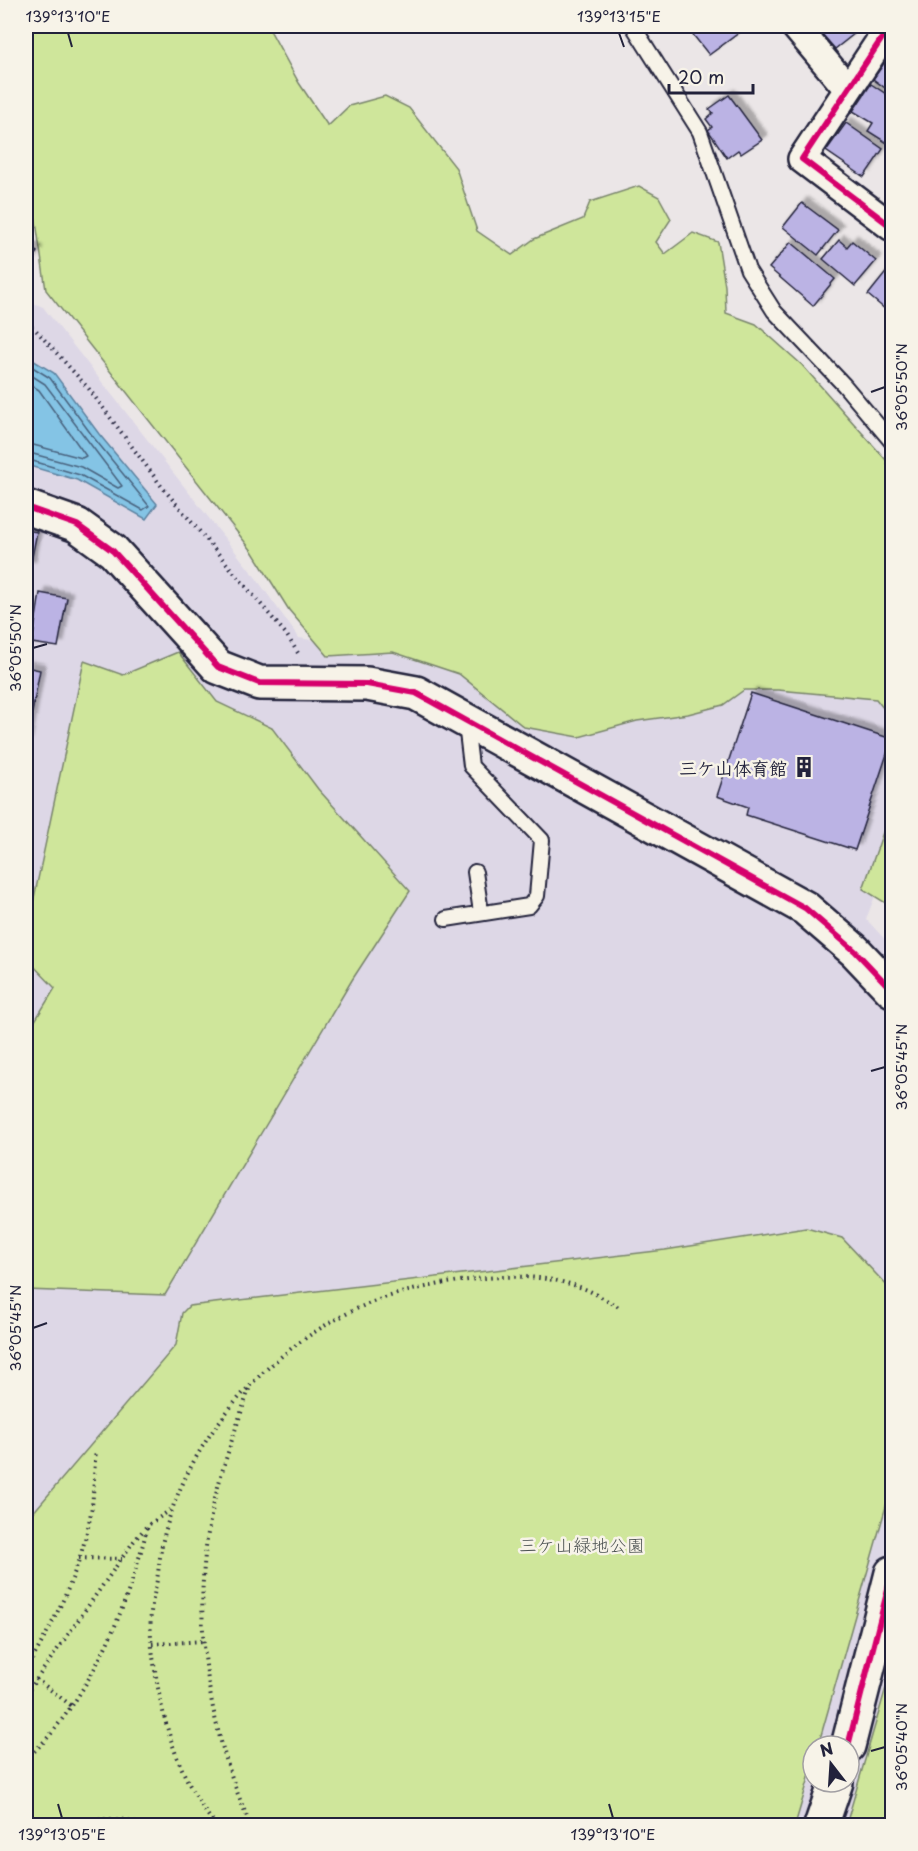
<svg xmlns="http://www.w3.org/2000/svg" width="918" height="1851" font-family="'Playpen Sans','Klee One',sans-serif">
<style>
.built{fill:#ddd7e6;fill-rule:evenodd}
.green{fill:#cfe69b;stroke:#78846b;stroke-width:1.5}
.water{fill:#84c4e5;stroke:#5d83a1;stroke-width:1.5}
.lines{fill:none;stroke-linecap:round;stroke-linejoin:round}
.shore{stroke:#49637f;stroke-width:1.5}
.building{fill:#bbb3e4;stroke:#22223b;stroke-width:1.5;filter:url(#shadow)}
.service-casing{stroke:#22223b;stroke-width:18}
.minor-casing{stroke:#22223b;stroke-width:32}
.tertiary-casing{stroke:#22223b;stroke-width:38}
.path{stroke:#22223b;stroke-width:4;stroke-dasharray:1.5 4.5;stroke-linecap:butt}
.service{stroke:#f7f3e8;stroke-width:14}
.minor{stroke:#f7f3e8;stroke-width:27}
.tertiary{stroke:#f7f3e8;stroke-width:33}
.cycleway-casing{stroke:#f7f3e8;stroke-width:10}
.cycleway{stroke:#d6006c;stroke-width:6}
.ticks{fill:none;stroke:#22223b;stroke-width:2}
.labels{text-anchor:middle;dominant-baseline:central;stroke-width:5;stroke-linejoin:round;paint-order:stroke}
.poi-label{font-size:18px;font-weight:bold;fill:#22223b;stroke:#f7f3e8;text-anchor:end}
.park-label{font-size:18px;fill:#4d5353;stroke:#f7f3e8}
.neatline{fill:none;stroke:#22223b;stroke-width:2}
.ticks-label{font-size:15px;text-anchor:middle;fill:#22223b}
</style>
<defs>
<filter id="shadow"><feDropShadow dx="5.5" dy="-5.5" stdDeviation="1.5" flood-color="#0004"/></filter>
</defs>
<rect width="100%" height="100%" fill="#ebe6e7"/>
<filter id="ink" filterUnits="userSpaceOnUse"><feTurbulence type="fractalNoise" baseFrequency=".0167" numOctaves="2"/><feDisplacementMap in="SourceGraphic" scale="12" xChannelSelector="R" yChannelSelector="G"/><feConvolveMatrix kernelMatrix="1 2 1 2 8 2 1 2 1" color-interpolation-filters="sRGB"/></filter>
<g filter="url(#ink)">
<!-- built -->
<path class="built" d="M26,300L43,307L256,578L299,638L657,695L892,682V853L866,919L892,947V1727L863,1825L26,1826ZM813,1746H849V1782H813Z"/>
<!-- green -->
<path class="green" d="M26,26H265L271,32L299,83L328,126L349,106L385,96L409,108L456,168L477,231L512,255L534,239L583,219L590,202L639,186L659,197L671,219L656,242L665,254L693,233L718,242L725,286L726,313L756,324L802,365L886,460L892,479V719L876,699L778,690H744L723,705L688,714L637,721L579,737L524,727L459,674L393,652L328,656L289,610L252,551L46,290L26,154Z
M178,652L217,702L272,728L318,789L410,891L352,980L165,1295L26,1290V1027L33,1024L55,988L26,958V936L84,661L123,675Z
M892,807V907L863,889Z
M806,1228L842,1238L892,1291V1485L818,1746H813V1764L795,1825H26V1521L176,1345L182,1313L189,1306L665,1250Z
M892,1667V1825H846Z"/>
<!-- water -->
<path class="water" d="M26,356L54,373L99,434L157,504L146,519L77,480L26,465Z"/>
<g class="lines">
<!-- shore -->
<path class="shore" d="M26,363L50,378L94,438L149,506L143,510L80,475L26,459
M26,372L45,384L122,486L118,488L81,467L26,452
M26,382L39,390L86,456L82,458L26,443"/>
</g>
<!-- building -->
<path class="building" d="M698,26H735L740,32L709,55L690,31Z
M832,26H864L835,49L822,34Z
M892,52V93L873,79Z
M871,84L892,98V139L890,137L887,143L868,131L873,123L853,111Z
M729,95L762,140L741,154L738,150L727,158L708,130L712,127L706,119L713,113L709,109Z
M846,123L883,149L864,177L826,151Z
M802,203L838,230L818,255L783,227Z
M839,240L847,247L852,241L876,261L855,286L823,259Z
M791,242L835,279L813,306L769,268Z
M26,245L37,252L26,269Z
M888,270L892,274V315L868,295Z
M26,530L37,532L30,567L26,566Z
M40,593L67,598L58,647L32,643Z
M26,667L40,670L26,745Z
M751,693L892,739L855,850L746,815L748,807L717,796Z"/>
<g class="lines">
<defs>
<path id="service" d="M633,26L700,132L748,270L774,311L844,385L892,442
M475,872L481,912
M446,919L529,906L537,896L542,840L471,766L466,724"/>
<path id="minor" d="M795,26L848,89
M890,26L802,159L892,227"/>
<path id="tertiary" d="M26,507L77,525L113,551L218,667L259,683L367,684L416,693L805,908L855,951L892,990
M848,1746L892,1573
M821,1826L836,1782"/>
</defs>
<!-- service casing -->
<use href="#service" class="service-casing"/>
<!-- minor casing -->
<use href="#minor" class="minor-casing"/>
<!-- tertiary casing -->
<use href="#tertiary" class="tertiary-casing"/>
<!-- path -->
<path class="path" d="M26,325L34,328L89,389L162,487L286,634L298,653
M249,1389C236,1428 222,1467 213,1507C189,1613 207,1727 251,1826
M79,1558L122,1559
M152,1644L205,1641
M26,1670C56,1619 83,1566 92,1506C94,1488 94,1469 96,1450
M36,1679L72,1706
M26,1694L134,1541L146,1527
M26,1760C36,1749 48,1739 57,1726C103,1667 130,1597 148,1525L172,1509
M26,1820L120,1819L149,1826
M216,1826C184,1786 167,1737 158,1688C154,1664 149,1637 151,1612C152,1601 155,1591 157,1580C159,1567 160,1553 163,1540C187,1439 268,1347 363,1306C388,1295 415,1289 441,1284C489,1276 539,1271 585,1289C597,1294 609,1302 621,1308"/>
<!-- service -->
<use href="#service" class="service"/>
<!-- minor -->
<use href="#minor" class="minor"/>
<!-- tertiary -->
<use href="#tertiary" class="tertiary"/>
<defs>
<path id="cycleway" d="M890,26L802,159L892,227
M26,507L77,525L113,551L218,667L259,683L367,684L416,693L805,908L855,951L892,990
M848,1746L892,1573"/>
</defs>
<!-- cycleway casing -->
<use href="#cycleway" class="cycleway-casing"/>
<!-- cycleway -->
<use href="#cycleway" class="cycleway"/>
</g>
</g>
<!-- ticks -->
<path class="ticks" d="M68,33L72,47M619,33L624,47M871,392L885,387M33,648L47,644M871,1071L885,1067M33,1328L47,1323M871,1751L885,1747M58,1804L62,1818M609,1804L613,1818"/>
<!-- icons -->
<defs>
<symbol id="building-bare" viewBox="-9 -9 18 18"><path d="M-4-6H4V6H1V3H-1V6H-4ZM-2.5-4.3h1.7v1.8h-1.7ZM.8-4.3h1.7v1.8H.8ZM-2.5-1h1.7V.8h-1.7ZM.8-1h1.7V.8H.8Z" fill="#22223b" stroke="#f7f3e8" stroke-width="2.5" paint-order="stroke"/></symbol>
</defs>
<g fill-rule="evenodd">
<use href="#building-bare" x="789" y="752" width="30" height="30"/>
</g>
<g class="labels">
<!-- poi labels -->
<g class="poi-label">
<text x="787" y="767">三ケ山体育館</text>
</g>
<!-- park labels -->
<g class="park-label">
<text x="582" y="1544">三ケ山緑地公園</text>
</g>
</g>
<!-- margin -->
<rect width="918" height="1851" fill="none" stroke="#f7f3e8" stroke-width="66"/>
<!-- north arrow -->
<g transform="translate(831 1764) rotate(343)"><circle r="28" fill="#f7f3e8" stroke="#a29fa3" stroke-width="1.5"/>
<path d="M0-4.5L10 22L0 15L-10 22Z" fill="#22223b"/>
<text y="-9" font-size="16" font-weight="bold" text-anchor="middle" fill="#22223b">N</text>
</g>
<!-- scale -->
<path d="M669 84v9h84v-9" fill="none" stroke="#22223b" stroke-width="3"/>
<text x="678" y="84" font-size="18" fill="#22223b" stroke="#f7f3e8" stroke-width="4.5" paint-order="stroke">20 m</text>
<rect x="33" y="33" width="852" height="1785" class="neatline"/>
<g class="ticks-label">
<text x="68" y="22">139°13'10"E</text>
<text x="619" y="22">139°13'15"E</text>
<text transform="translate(902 387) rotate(-90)" y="5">36°05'50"N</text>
<text transform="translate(16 648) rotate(-90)" y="5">36°05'50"N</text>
<text transform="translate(902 1067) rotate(-90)" y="5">36°05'45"N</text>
<text transform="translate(16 1328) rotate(-90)" y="5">36°05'45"N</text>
<text transform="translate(902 1747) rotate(-90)" y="5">36°05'40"N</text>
<text x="62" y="1840">139°13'05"E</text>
<text x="613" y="1840">139°13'10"E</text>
</g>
</svg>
